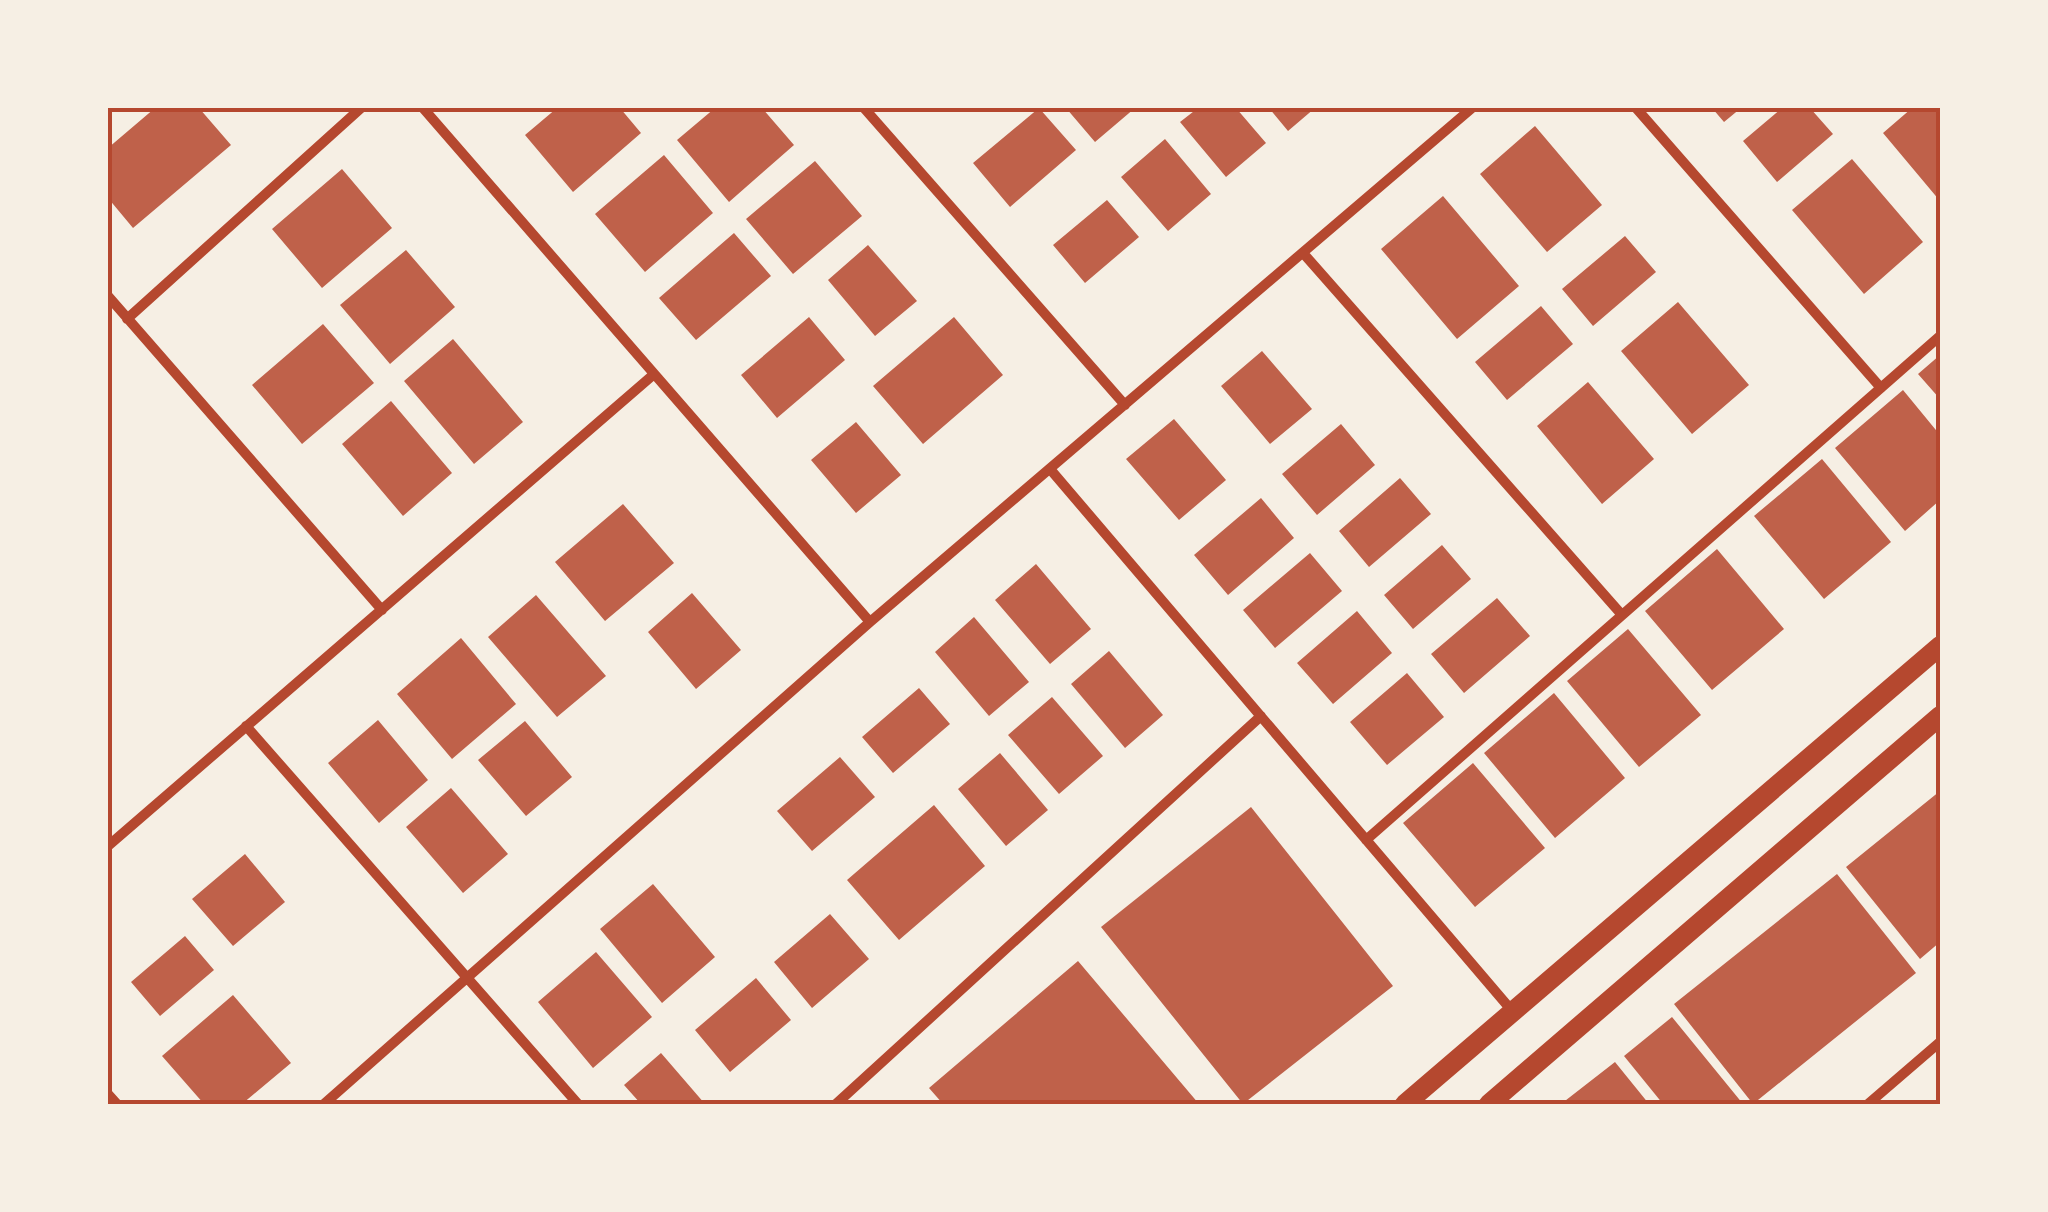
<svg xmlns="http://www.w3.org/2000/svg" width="2048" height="1212" font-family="Inter,sans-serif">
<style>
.building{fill:#bf614a}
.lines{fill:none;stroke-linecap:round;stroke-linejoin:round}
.minor{stroke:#b5482f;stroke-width:10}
.secondary{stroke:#b5482f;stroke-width:20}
.neatline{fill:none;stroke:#b5482f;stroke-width:4}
</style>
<rect width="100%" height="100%" fill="#f6efe4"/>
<!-- building -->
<path class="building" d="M155,108H199L231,145L133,228L108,198V148Z
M557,108H620L641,133L573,192L525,135Z
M715,108H762L794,145L729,202L677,140Z
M1039,108L1076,150L1010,207L973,163Z
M1066,108H1135L1095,142Z
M1198,108H1236L1266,143L1226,177L1180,122Z
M1269,108H1315L1288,131Z
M1712,108H1741L1724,122Z
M1782,108H1810L1833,134L1777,182L1743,141Z
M1912,108H1940V201L1883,133Z
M1535,126L1602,205L1547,252L1480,174Z
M1165,139L1211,194L1168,231L1121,177Z
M664,155L713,213L645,272L595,214Z
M1852,159L1923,242L1864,294L1792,210Z
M815,161L862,216L793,274L746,219Z
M342,169L392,228L322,288L272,229Z
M1443,196L1519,286L1457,339L1381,249Z
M1107,200L1139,237L1085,283L1053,245Z
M734,233L771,276L696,340L659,298Z
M1625,236L1656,272L1593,326L1562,289Z
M868,245L917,301L875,336L828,280Z
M406,250L455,307L390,364L340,305Z
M1678,302L1749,385L1692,434L1621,351Z
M1541,306L1573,344L1507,400L1475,362Z
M809,317L845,360L777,418L741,375Z
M954,317L1003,375L923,444L873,386Z
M323,324L374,383L302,444L252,385Z
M453,339L523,422L474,464L404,381Z
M1262,351L1312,409L1270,444L1221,386Z
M1940,355V399L1918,374Z
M1588,382L1654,459L1602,504L1537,426Z
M1903,390L1940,435V500L1905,531L1835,448Z
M391,401L452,473L403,516L342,444Z
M1174,419L1226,480L1179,520L1126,459Z
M856,422L901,475L856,513L811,460Z
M1341,424L1375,465L1317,515L1282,474Z
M1822,459L1891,542L1824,599L1754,516Z
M1400,478L1431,514L1369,567L1339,531Z
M1261,498L1294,538L1228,595L1194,555Z
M623,504L674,563L605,621L555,562Z
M1442,545L1471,579L1413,629L1384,595Z
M1717,549L1784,629L1712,690L1645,611Z
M1310,553L1342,591L1275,648L1243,610Z
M1036,564L1091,629L1050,664L995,600Z
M692,593L741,650L696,689L648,632Z
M536,595L606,676L557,717L488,637Z
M1497,598L1530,636L1464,693L1431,654Z
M1357,611L1392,653L1333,704L1297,663Z
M974,617L1029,682L989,716L935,652Z
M1628,629L1701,715L1639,767L1567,681Z
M461,638L516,704L452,759L397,694Z
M1109,651L1163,715L1125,748L1071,684Z
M1407,673L1444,717L1387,765L1350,722Z
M919,688L950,724L893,773L862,737Z
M1554,693L1625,778L1555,838L1484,753Z
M1052,697L1103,756L1059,794L1008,735Z
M378,720L428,780L379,823L328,763Z
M525,721L572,777L526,816L478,760Z
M1000,753L1048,810L1006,846L958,789Z
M840,757L875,797L812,851L777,811Z
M1473,763L1545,848L1475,907L1403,823Z
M451,788L508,854L463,893L406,827Z
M1940,791V942L1920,959L1846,867Z
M934,805L985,866L899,940L847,880Z
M1251,807L1393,986L1243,1104L1101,927Z
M245,854L285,902L233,946L192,899Z
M1837,874L1916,973L1753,1104L1674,1004Z
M653,884L715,957L662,1003L600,929Z
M830,914L869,959L812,1008L774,962Z
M185,936L214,970L160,1016L131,982Z
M596,952L652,1017L593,1068L538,1002Z
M1078,961L1199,1104H943L929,1088Z
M756,978L791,1020L730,1072L695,1030Z
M233,995L291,1063L242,1104H204L162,1056Z
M1672,1017L1743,1104H1663L1624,1056Z
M661,1053L705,1104H641L624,1085Z
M1615,1062L1649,1104H1561Z"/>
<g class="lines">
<!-- minor -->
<path class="minor" d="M423,108L870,622
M864,108L1125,405
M1636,108L1881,388
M1303,253L1622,615
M108,296L382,610
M127,319L361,108
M1050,469L1513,1012
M246,726L578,1104
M1366,840L1940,336
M108,846L653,375
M108,1094L117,1104
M324,1104L870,622L1472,108
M836,1104L1261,716
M1868,1104L1940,1042"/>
<!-- secondary -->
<path class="secondary" d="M1405,1104L1940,646
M1489,1104L1940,716"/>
</g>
<!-- border -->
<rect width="2048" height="1212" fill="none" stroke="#f6efe4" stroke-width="220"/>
<rect x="110" y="110" width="1828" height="992" class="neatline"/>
</svg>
